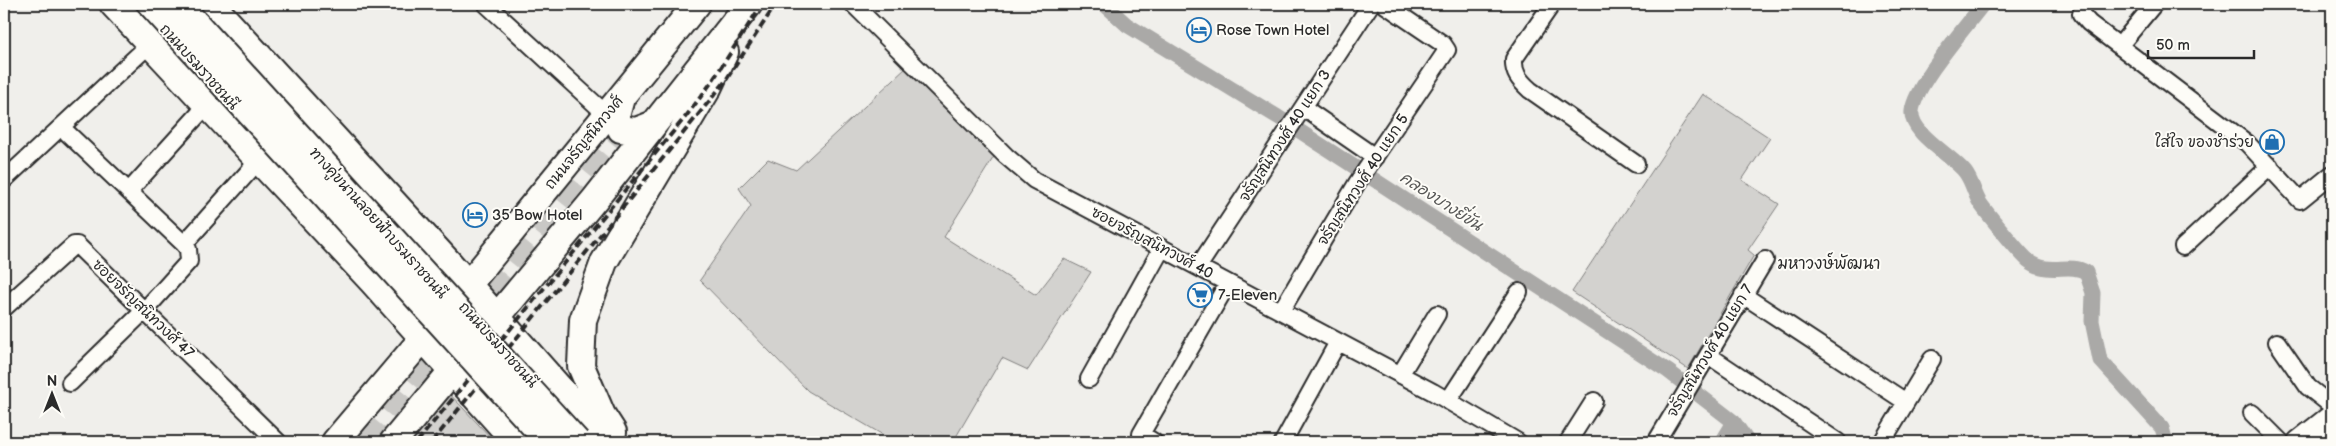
<svg xmlns="http://www.w3.org/2000/svg" width="2336" height="446" font-family="'Balsamiq Sans','Playpen Sans Thai',sans-serif">
<style>
.green{fill:#d3d2cf;stroke:#7f7e7d}
.lines{fill:none;stroke-linecap:round;stroke-linejoin:round}
.canal{stroke:#aaa9a7;stroke-width:15}
.primary-tunnel{stroke:#c9c8c5;stroke-width:26;stroke-dasharray:26 13;stroke-linecap:butt}
.street-casing{stroke:#2b2b2b;stroke-width:20}
.secondary-casing{stroke:#2b2b2b;stroke-width:26}
.primary-casing{stroke:#2b2b2b;stroke-width:30}
.street{stroke:#fdfcf7;stroke-width:16}
.secondary{stroke:#fdfcf7;stroke-width:22}
.primary{stroke:#fdfcf7;stroke-width:26}
.rail{stroke:#2b2b2b;stroke-width:4;stroke-dasharray:8 4;stroke-linecap:butt}
.primary-bridge-casing{stroke:#2b2b2b;stroke-width:30;stroke-linecap:butt}
.primary-bridge{stroke:#fdfcf7;stroke-width:26}
.labels{text-anchor:middle;dominant-baseline:central;stroke-width:4;stroke-linejoin:round;paint-order:stroke}
.poi-label{font-size:15px;fill:#2b2b2b;stroke:#fdfcf7;text-anchor:start}
.street-label{font-size:15px;fill:#2b2b2b;stroke:#fdfcf7}
.water-label{font-size:16px;font-style:italic;fill:#575756;stroke:#fdfcf7}
.neighbourhood-label{font-size:16px;fill:#2b2b2b;stroke:#fdfcf7}
</style>
<rect width="100%" height="100%" fill="#f0efeb"/>
<filter id="ink" filterUnits="userSpaceOnUse"><feTurbulence type="fractalNoise" baseFrequency=".02" numOctaves="2"/><feDisplacementMap in="SourceGraphic" scale="10" xChannelSelector="R" yChannelSelector="G"/><feConvolveMatrix kernelMatrix="1 2 1 2 8 2 1 2 1" color-interpolation-filters="sRGB"/></filter>
<g filter="url(#ink)">
<!-- green -->
<path class="green" d="M907,67L995,155L944,237L1036,295L1064,259L1091,272L1028,370L1002,358L953,442H895L808,391L700,280L751,206L739,188L768,159L796,170Z
M1703,94L1770,138L1742,180L1779,204L1748,250L1754,255L1688,369L1572,292Z
M446,390L495,442H401Z"/>
<g class="lines">
<!-- canal -->
<path class="canal" d="M1104,4L1127,25L1278,117L1668,371L1734,422L1748,442
M1983,4C1965,28 1916,83 1912,111C1909,133 1953,156 1965,172C1972,181 1974,193 1980,203C1986,212 2021,255 2029,261C2049,276 2068,262 2086,272L2093,293L2092,321L2100,360L2162,428L2166,442
M1722,442L1734,422"/>
<!-- primary-tunnel -->
<path class="primary-tunnel" d="M361,442L630,111"/>
<defs>
<path id="street" d="M486,4L607,115
M853,4L1006,156L1034,180L1433,392L1518,442
M1552,4L1514,59C1513,73 1519,80 1530,90L1636,164
M2084,4L2081,14L2089,23L2247,143L2300,200L2332,174
M2125,39L2154,4
M1304,108L1375,157
M61,127L184,244L188,249L189,261L145,310L70,383
M4,180L150,44
M129,191L207,105
M184,244L259,160
M2183,247L2270,166
M1198,267L1371,4
M1743,295L1906,402
M4,308L74,245H77L278,442
M1281,311L1357,183L1447,50L1443,44L1384,4
M2277,342L2308,387L2332,406
M1708,355L1838,442
M1400,375L1437,314
M1089,379L1162,248
M1448,401L1519,292
M2252,413L2281,442
M1154,442L1141,434L1228,283
M1283,442L1338,342
M1568,442L1594,401
M1656,442L1765,260
M1882,442L1932,359"/>
<path id="secondary" d="M2299,442L2332,416
M2326,442L2332,438"/>
<path id="primary" d="M113,4L372,281L516,442
M211,4L449,263L607,442
M621,98L616,116L621,129L636,131L654,124
M613,432L602,415L581,366L583,320L604,262L708,88L725,52
M335,442L468,285L697,4
M393,442L595,199L749,4"/>
</defs>
<!-- street casing -->
<use href="#street" class="street-casing"/>
<!-- secondary casing -->
<use href="#secondary" class="secondary-casing"/>
<!-- primary casing -->
<use href="#primary" class="primary-casing"/>
<!-- street -->
<use href="#street" class="street"/>
<!-- secondary -->
<use href="#secondary" class="secondary"/>
<!-- primary -->
<use href="#primary" class="primary"/>
<!-- rail -->
<path class="rail" d="M417,442L687,115L711,83L762,4
M432,442L724,83L776,4"/>
<defs>
<path id="primary-bridge" d="M151,4L549,442
M178,4L577,442"/>
</defs>
<!-- primary-bridge casing -->
<use href="#primary-bridge" class="primary-bridge-casing"/>
<!-- primary-bridge -->
<use href="#primary-bridge" class="primary-bridge"/>
</g>
</g>
<!-- icons -->
<defs>
<symbol id="hotel-ring" viewBox="-11 -11 22 22"><circle r="9.5" fill="#fdfcf7" stroke="#1f6fb2" stroke-width="1.5"/><path d="M-6-4.5h1.5V1H6V5H4.5V3h-9V5H-6ZM-4 0a1.8 1.8 0 1 1 3.6 0ZM.5 0V-2.5h3Q6-2.5 6 0Z" fill="#1f6fb2"/></symbol>
<symbol id="shop-ring" viewBox="-11 -11 22 22"><circle r="9.5" fill="#fdfcf7" stroke="#1f6fb2" stroke-width="1.5"/><path d="M-5-2.5h2.3a2.7 3.5 0 0 1 5.4 0H5L5.5 6h-11ZM-1.5-2.5h3a1.5 2.3 0 0 0-3 0Z" fill="#1f6fb2"/></symbol>
<symbol id="supermarket-ring" viewBox="-11 -11 22 22"><circle r="9.5" fill="#fdfcf7" stroke="#1f6fb2" stroke-width="1.5"/><path d="M-6-5.5h2.5l.6 2H6L4.5 2H-2.5L-4.4-4H-6ZM-1.5 3.2a1.3 1.3 0 1 0 .1 0ZM3 3.2a1.3 1.3 0 1 0 .1 0Z" fill="#1f6fb2"/></symbol>
</defs>
<g fill-rule="evenodd">
<use href="#hotel-ring" x="1185" y="16" width="28" height="28"/>
<use href="#shop-ring" x="2258" y="128" width="28" height="28"/>
<use href="#hotel-ring" x="461" y="201" width="28" height="28"/>
<use href="#supermarket-ring" x="1186" y="281" width="28" height="28"/>
</g>
<g class="labels">
<!-- poi labels -->
<g class="poi-label">
<text x="1216" y="30">Rose Town Hotel</text>
<text x="2254" y="142" text-anchor="end">ใส่ใจ ของชำร่วย</text>
<text x="492" y="215">35 Bow Hotel</text>
<text x="1218" y="295">7-Eleven</text>
</g>
<!-- street labels -->
<g class="street-label">
<text transform="translate(199 67) rotate(48)">ถนนบรมราชชนนี</text>
<text transform="translate(1285 136) rotate(-57)">จรัญสนิทวงศ์ 40 แยก 3</text>
<text transform="translate(584 143) rotate(-51)">ถนนจรัญสนิทวงศ์</text>
<text transform="translate(1363 180) rotate(-57)">จรัญสนิทวงศ์ 40 แยก 5</text>
<text transform="translate(378 223) rotate(48)">ทางคู่ขนานลอยฟ้าบรมราชชนนี</text>
<text transform="translate(1152 243) rotate(28)">ซอยจรัญสนิทวงศ์ 40</text>
<text transform="translate(143 309) rotate(44)">ซอยจรัญสนิทวงศ์ 47</text>
<text transform="translate(498 345) rotate(48)">ถนนบรมราชชนนี</text>
<text transform="translate(1710 351) rotate(-59)">จรัญสนิทวงศ์ 40 แยก 7</text>
</g>
<!-- water labels -->
<g class="water-label">
<text transform="translate(1441 202) rotate(33)">คลองบางยี่ขัน</text>
</g>
<!-- neighbourhood labels -->
<g class="neighbourhood-label">
<text x="1829" y="264">มหาวงษ์พัฒนา</text>
</g>
</g>
<!-- margin -->
<rect width="2336" height="446" fill="none" stroke="#fdfcf7" stroke-width="20"/>
<rect x="10" y="10" width="2316" height="426" fill="none" stroke="#2b2b2b" stroke-width="2" filter="url(#ink)"/>
<!-- north arrow -->
<g transform="translate(52 394)" stroke="#fdfcf7" stroke-width="4" paint-order="stroke">
<path d="M0-4L9 19L0 12L-9 19Z" fill="#2b2b2b"/>
<text y="-8" font-size="14" font-weight="bold" text-anchor="middle" fill="#2b2b2b">N</text>
</g>
<!-- scale -->
<path d="M2148 50v8h106v-8" fill="none" stroke="#2b2b2b" stroke-width="2.5"/>
<text x="2156" y="50" font-size="15" fill="#2b2b2b" stroke="#fdfcf7" stroke-width="4" paint-order="stroke">50 m</text>
</svg>
